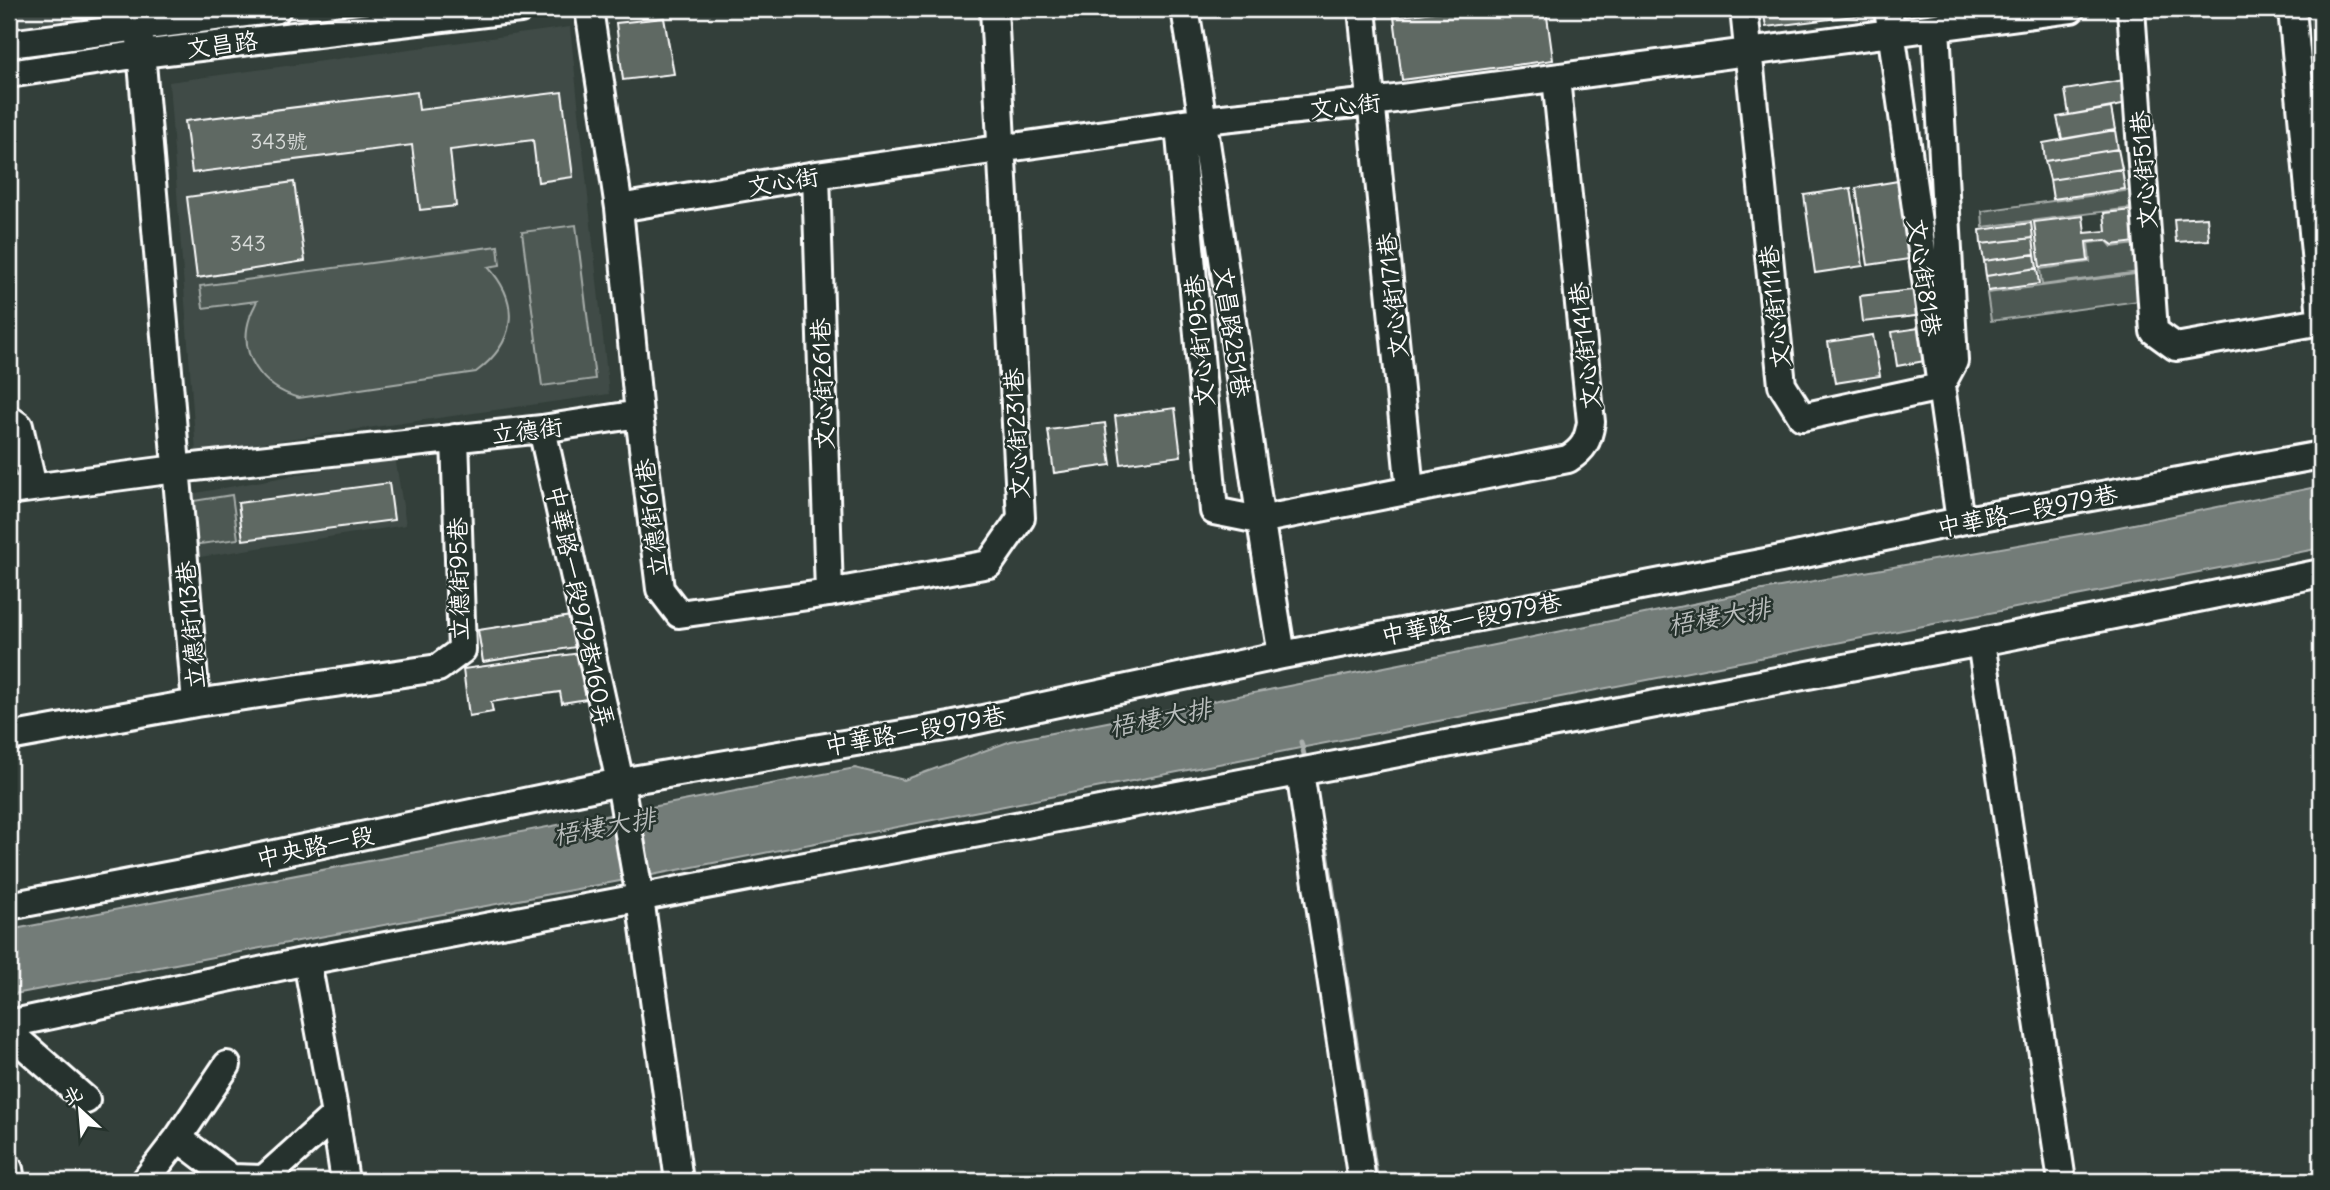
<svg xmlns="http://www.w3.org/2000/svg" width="2330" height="1190" font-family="Delius,'LXGW WenKai TC',sans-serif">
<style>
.built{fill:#404c47}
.green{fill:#4d5853;stroke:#a6aca9;stroke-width:2}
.water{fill:#737b78;stroke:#abb0ae;stroke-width:2}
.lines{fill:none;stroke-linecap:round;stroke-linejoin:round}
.stream{stroke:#abb0ae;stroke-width:5}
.building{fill:#5f6964;stroke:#fff;stroke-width:2}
.minor-casing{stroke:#fff;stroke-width:32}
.minor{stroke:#26332d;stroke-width:26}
.labels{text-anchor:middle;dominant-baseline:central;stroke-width:5;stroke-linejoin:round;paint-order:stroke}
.number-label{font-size:21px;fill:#d7dad8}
.street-label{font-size:24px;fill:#fff;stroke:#26332d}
.water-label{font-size:26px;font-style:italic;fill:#b9bdbc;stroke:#26332d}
</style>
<rect width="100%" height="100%" fill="#333f3a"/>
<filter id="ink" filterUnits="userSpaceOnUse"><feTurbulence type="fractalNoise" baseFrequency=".0143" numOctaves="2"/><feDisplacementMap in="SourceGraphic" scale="14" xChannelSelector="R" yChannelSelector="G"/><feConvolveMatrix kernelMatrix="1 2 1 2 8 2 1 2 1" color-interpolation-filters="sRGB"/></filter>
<g filter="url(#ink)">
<!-- built -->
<path class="built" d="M9,9H193L9,29Z
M570,27L609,394L196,452L169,82Z
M395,457L406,525L187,559L185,495Z"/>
<!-- green -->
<path class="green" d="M2131,190L2132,208L1983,227L1982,211Z
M576,225L595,379L542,386L522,232Z
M2107,241L2112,247L2136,244L2139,272L2042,285L2040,269L2090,262L2088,243Z
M498,246L500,265L488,267C522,304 515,343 476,372L299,398C263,388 237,355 250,317C251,312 255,306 257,301L203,308L200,286Z
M2143,273L2146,300L1991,321L1987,293Z
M232,495L238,539L193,545L187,502Z"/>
<!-- water -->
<path class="water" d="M2321,486V548L652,875L9,995V930L855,768L904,780L1011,741L1455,653L1746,593L2114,528Z"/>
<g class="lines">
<!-- stream -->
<path class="stream" d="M1301,742L1306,763
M1321,823L1327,851L1377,1181"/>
</g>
<!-- building -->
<path class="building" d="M1458,9H1546L1553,60L1402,80L1394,17Z
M1763,9H1870L1871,14L1766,27Z
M664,18L674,74L623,80L616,23Z
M2130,79L2133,103L2069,115L2065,90Z
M417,92L419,110L562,92L573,177L538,182L533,140L450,150L456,206L420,210L412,145L192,173L185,121Z
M2111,108L2115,130L2062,139L2057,117Z
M2115,130L2118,149L2045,161L2043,143Z
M2118,149L2122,169L2050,180L2045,161Z
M2122,169L2125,189L2053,199L2050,180Z
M1904,180L1916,258L1868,265L1856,188Z
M294,182L305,261L197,278L187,197Z
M1851,188L1863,266L1815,273L1804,195Z
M2132,210L2136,242L2113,245L2106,240L2086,242L2088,261L2040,267L2034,222L2083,216L2085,233L2106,231L2104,213Z
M2207,217L2209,240L2176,242L2174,219Z
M2031,223L2033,238L1981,244L1980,230Z
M2033,238L2035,254L1984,261L1981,244Z
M2035,254L2037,268L1986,276L1984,261Z
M2037,268L2039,284L1988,291L1986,276Z
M1921,289L1924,315L1863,322L1860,296Z
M1926,327L1930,360L1897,366L1892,332Z
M1873,335L1880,376L1835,383L1828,342Z
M1175,408L1181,456L1121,464L1115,416Z
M1105,423L1111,465L1054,473L1048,430Z
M389,483L394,520L243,540L238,503Z
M578,615L582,646L483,662L478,630Z
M580,653L587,699L562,703L560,692L491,702L493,712L469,716L463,669Z"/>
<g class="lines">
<defs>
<path id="minor" d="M589,9L619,208L639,414L660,589L679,614L829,593L989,564L1021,518L994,9
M1185,9C1221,223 1246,440 1282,655
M1362,9L1410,490
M1744,9L1782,385L1802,417L1940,387L1954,361L1936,27
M1888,9L1960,521
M2131,9L2154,331L2176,347L2321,321
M2292,9L2321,317
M139,27L196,703L438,668L462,650L455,438
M9,44L277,9
M9,74L141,54L520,9
M1179,125L1214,511L1259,520L1568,459C1584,449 1588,441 1591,422L1556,78
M816,175L829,593
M619,208L816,175L1204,120L1372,102L2071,9
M9,419L19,426L33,487
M542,429L620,782L640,898L679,1181
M9,491L176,469L542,429L639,414
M1981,642L2062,1181
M9,737L196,703
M1300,772L1362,1181
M9,906L203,869L620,782L950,726L1282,655L1781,559L1960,521L2321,455
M307,961L335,1115L345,1181
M9,1024L307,961L1981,642L2321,573
M19,1041L86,1100
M178,1138L231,1178L264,1179L335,1115
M9,1169L11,1181
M145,1181L178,1138L227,1065"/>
</defs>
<!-- minor casing -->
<use href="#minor" class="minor-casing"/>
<!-- minor -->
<use href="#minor" class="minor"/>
</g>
</g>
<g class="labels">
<!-- number labels -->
<g class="number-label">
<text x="279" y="141">343號</text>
<text x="248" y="243">343</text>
</g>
<!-- street labels -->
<g class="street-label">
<text transform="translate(222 44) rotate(-7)">文昌路</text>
<text transform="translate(1345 105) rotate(-6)">文心街</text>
<text transform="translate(2143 170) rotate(-94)">文心街51巷</text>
<text transform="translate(783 181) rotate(-9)">文心街</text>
<text transform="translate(1925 277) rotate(82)">文心街81巷</text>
<text transform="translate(1392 296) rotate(-96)">文心街171巷</text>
<text transform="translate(1774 307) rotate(-96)">文心街111巷</text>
<text transform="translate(1233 332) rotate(82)">文昌路251巷</text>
<text transform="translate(1199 341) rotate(-95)">文心街195巷</text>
<text transform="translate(1584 346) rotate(-96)">文心街141巷</text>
<text transform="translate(822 384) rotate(-92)">文心街261巷</text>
<text transform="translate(527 430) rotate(-7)">立德街</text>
<text transform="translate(1016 434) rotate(-93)">文心街231巷</text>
<text transform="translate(2027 510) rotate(-11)">中華路一段979巷</text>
<text transform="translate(651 518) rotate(-97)">立德街61巷</text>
<text transform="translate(458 579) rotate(-91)">立德街95巷</text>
<text transform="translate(581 606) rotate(78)">中華路一段979巷160弄</text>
<text transform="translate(1471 618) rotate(-11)">中華路一段979巷</text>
<text transform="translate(190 625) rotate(-95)">立德街113巷</text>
<text transform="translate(915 730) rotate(-10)">中華路一段979巷</text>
<text transform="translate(315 846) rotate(-12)">中央路一段</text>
</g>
<!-- water labels -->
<g class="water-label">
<text transform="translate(1719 616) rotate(-10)">梧棲大排</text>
<text transform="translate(1160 717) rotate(-11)">梧棲大排</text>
<text transform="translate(604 826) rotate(-10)">梧棲大排</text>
</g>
</g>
<!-- margin -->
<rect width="2330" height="1190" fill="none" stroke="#26332d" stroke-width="35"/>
<rect x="18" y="18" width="2295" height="1155" fill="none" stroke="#fff" stroke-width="2.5" filter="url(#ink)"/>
<!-- north arrow -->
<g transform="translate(80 1110) rotate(334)" stroke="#26332d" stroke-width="5" paint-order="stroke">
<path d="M0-5L12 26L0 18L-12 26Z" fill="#ffffff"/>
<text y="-10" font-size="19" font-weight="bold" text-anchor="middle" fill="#ffffff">北</text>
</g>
</svg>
